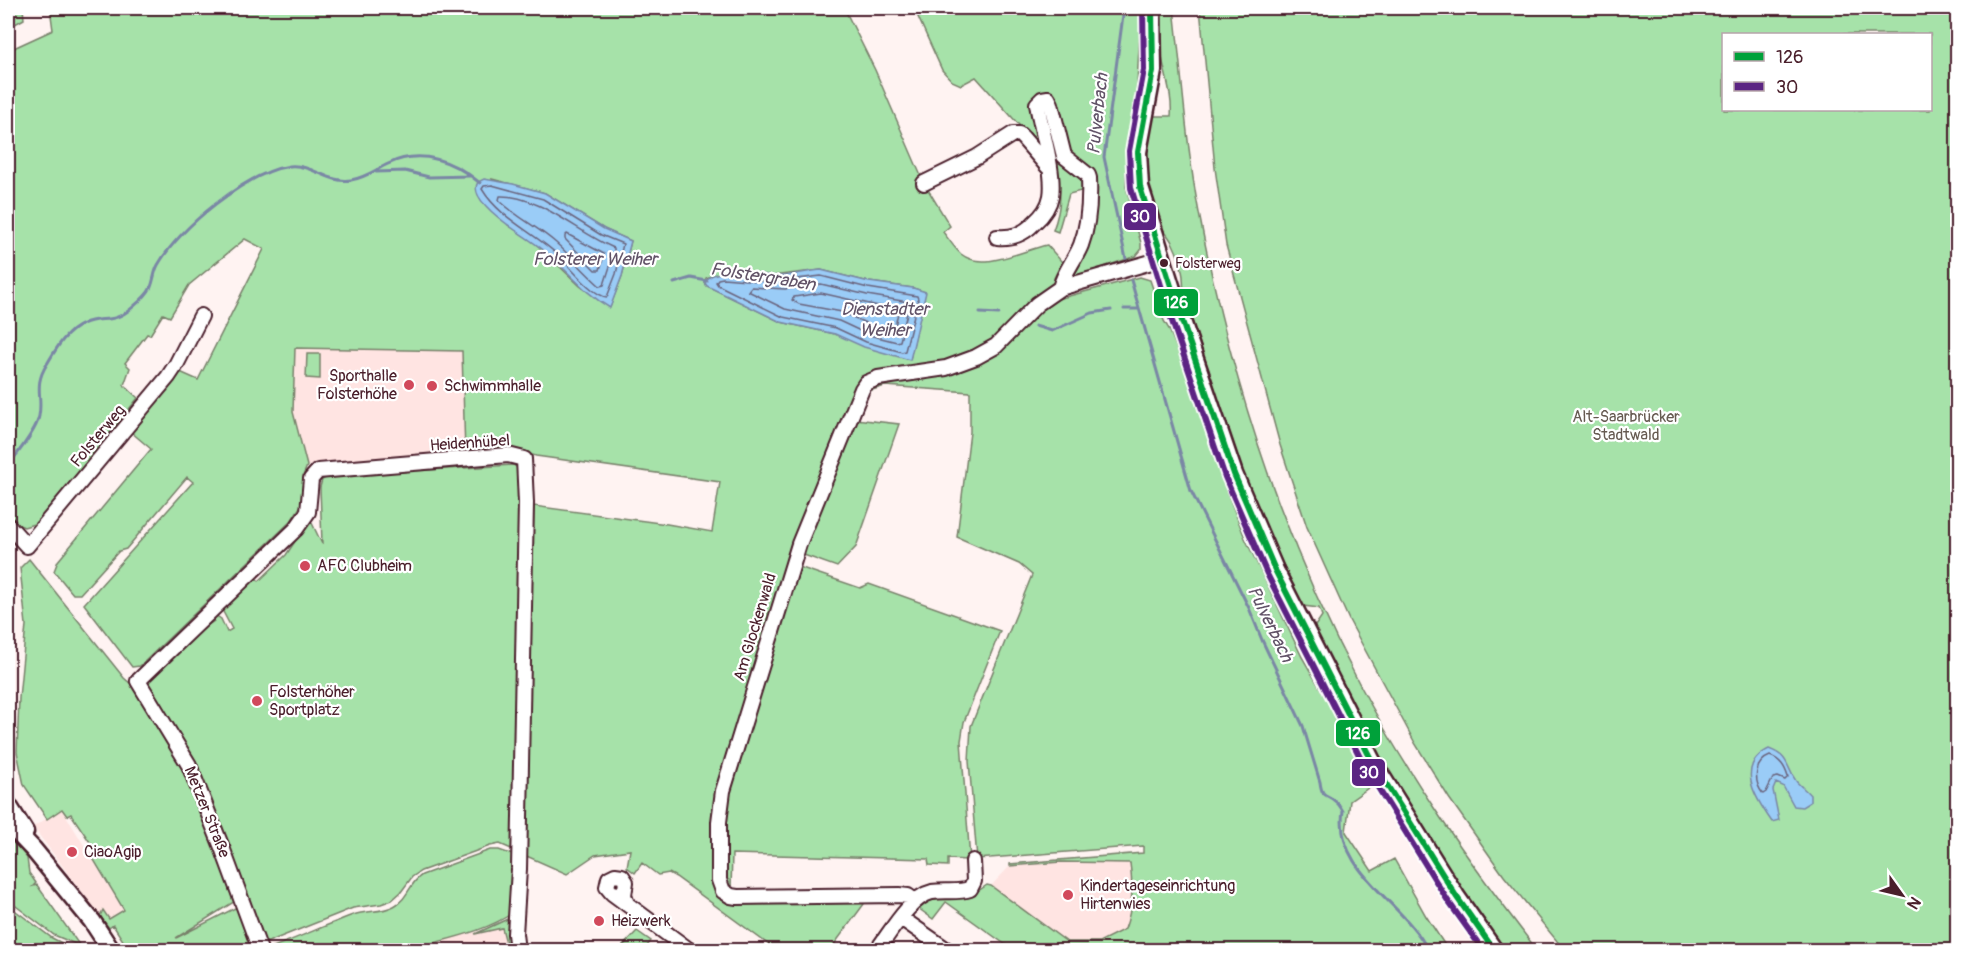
<svg xmlns="http://www.w3.org/2000/svg" width="1965" height="958" font-family="Pangolin,sans-serif">
<style>
.built{fill:#ffe4e2}
.green{fill:#a6e2a9;stroke:#78806a;stroke-width:1.5;fill-rule:evenodd}
.water{fill:#9accf7;stroke:#7a87a5;stroke-width:1.5}
.lines{fill:none;stroke-linecap:round;stroke-linejoin:round}
.shore{stroke:#6a647d;stroke-width:1.5}
.stream{stroke:#7a87a5;stroke-width:3}
.minor-casing{stroke:#4a1f2b;stroke-width:18}
.major-casing{stroke:#4a1f2b;stroke-width:21}
.minor{stroke:#fff;stroke-width:14}
.major{stroke:#fff;stroke-width:16}
.bus-1-casing{stroke:#fff;stroke-width:10}
.bus-2-casing{stroke:#fff;stroke-width:10}
.bus-1{stroke:#00a13a;stroke-width:6}
.bus-2{stroke:#5c2483;stroke-width:6}
.bus-dot{fill:#4a1f2b;stroke:#fff;stroke-width:2}
.poi-dot{fill:#d1495b;stroke:#fff;stroke-width:2}
.labels{text-anchor:middle;dominant-baseline:central;stroke-width:4.5;stroke-linejoin:round;paint-order:stroke}
.bus-label{font-size:14px;fill:#4a1f2b;stroke:#fff;text-anchor:start}
.poi-label{font-size:16px;fill:#4a1f2b;stroke:#fff;text-anchor:start}
.park-label{font-size:16px;fill:#665a51;stroke:#fff}
.street-label{font-size:16px;fill:#4a1f2b;stroke:#fff}
.water-label{font-size:18px;font-style:italic;fill:#625368;stroke:#fff}
.line-badge{stroke:#fff;stroke-width:2}
.badge-label{font-size:16px;text-anchor:middle;font-weight:bold;fill:#fff}
</style>
<rect width="100%" height="100%" fill="#fff3f2"/>
<filter id="ink" filterUnits="userSpaceOnUse"><feTurbulence type="fractalNoise" baseFrequency=".0167" numOctaves="2"/><feDisplacementMap in="SourceGraphic" scale="12" xChannelSelector="R" yChannelSelector="G"/><feConvolveMatrix kernelMatrix="1 2 1 2 8 2 1 2 1" color-interpolation-filters="sRGB"/></filter>
<g filter="url(#ink)">
<!-- built -->
<path class="built" d="M294,348L462,351L465,454L307,466L293,412Z
M62,809L127,916L109,928L33,827Z
M1061,862L1130,863L1133,885L1132,904L1125,929L1099,942L1067,943L991,886L1010,866Z
M516,921L517,950H412L425,947V945Z"/>
<!-- green -->
<path class="green" d="M8,8H23L24,19L8,28Z
M50,8H844L875,70L924,183L950,226L943,232C948,238 954,248 961,254C983,272 1023,250 1047,245L1062,262L1054,278V300L1140,277L1150,280L1164,321L1169,329L1186,371L1223,482L1245,538L1302,657L1375,783L1350,801L1346,832L1372,871L1394,859L1426,916L1448,950H1013L946,902L933,919L918,908L930,900L969,897L987,885L991,886L1067,942H1099L1125,929C1133,907 1133,887 1130,863L1061,862L1010,866V864L1143,853V846L977,859L969,761L971,726L1032,575L1019,564L957,537L970,432V392L885,386L869,391L865,380L801,528L712,852L713,880L719,895L867,900L830,950H776L676,877L669,873L658,875L642,863L635,873L627,867L630,850L595,855L567,874L522,854L534,506L667,524L712,532L720,482L536,456L518,451L465,454L462,351L295,348L293,412L307,466L303,476L302,504L291,521L140,666L132,667L84,604L193,482L187,477L126,549L119,551L80,594H73L54,571L58,561L151,449L131,432L180,372L198,380L264,249L245,239L189,285L170,317L163,314L150,335L147,334L125,363L130,368L124,385L138,398L47,512L34,524L24,527L17,524L8,514V53L16,47L53,30ZM492,179L545,193L604,229L631,241L622,276L610,307L580,286L534,242L508,225ZM821,270L869,282L913,288L925,292L910,359L835,334L781,322L707,286L705,283L706,278L722,272L772,276Z
M914,8H1141L1137,84L1126,164V187L1141,243V250L1136,256L1074,277L1072,272C1090,246 1096,220 1092,188L1069,194L1058,232L1053,230C1062,206 1062,189 1054,164L976,77L961,85L952,81L942,70Z
M1159,8H1174C1182,76 1186,145 1199,213C1230,377 1281,536 1360,685C1410,779 1472,866 1537,950H1502C1431,849 1366,741 1313,629L1322,616L1319,608L1303,606L1262,520L1245,478L1183,294C1185,276 1181,260 1173,244C1169,236 1162,229 1158,221C1143,187 1146,151 1153,116H1171C1173,94 1164,73 1161,51C1158,37 1159,22 1159,8Z
M1200,8H1957V950H1571L1561,946L1504,876L1449,798L1415,743L1349,620L1307,527L1280,445L1226,245L1215,168ZM1724,34H1930V110H1724Z
M307,354H320V379L306,378Z
M855,419L899,424L856,547L837,567L801,554Z
M513,465L519,469L522,492L516,851L500,844L490,846L421,871L412,877L401,892L392,900L381,904L353,908L263,944L223,829L193,762L144,681L194,635L214,621L213,616L215,615L221,619L227,632L232,629L220,606L254,576L259,581L286,555L310,519L322,544L320,487L322,480L329,476Z
M29,559L124,678L132,685L176,753L237,900L176,938L239,906L255,950H129L113,925L109,928L100,916L103,910L109,919L124,910L91,855L96,851L71,814L67,816L62,809L47,819L24,785L17,752L19,698L26,625L20,568Z
M796,566L860,588L869,584L1000,631L964,722L961,741L971,873L967,860L948,859V866L929,865L928,859L732,854L731,889H734V893L728,891L723,879L725,807Z
M8,834L27,858L29,873L36,883L33,886L37,885L80,946L54,935L8,900Z
M490,850H499L516,856L514,912C488,930 456,937 426,945V947L412,950H265C295,939 324,926 353,915C367,910 381,913 394,906C408,899 410,882 422,875Z
M8,905L52,938L75,950H18L12,942L8,945Z
M514,916V950H508L502,928L475,934Z
M637,931L651,941L644,950H619Z"/>
<!-- water -->
<path class="water" d="M484,179L513,184L545,193L604,229L631,241L622,276L610,308C584,293 568,271 546,252C527,236 503,225 486,206C480,200 473,190 478,182Z
M821,270L869,282L913,288L926,292L910,360L864,347L835,334L781,322L707,286L705,283C712,263 766,277 784,276C797,274 809,271 821,270Z
M1769,749C1790,757 1785,765 1796,781C1800,786 1806,790 1810,795V802L1802,807L1794,806L1783,786L1776,783L1773,790L1779,820L1772,822C1756,799 1734,766 1769,749Z"/>
<g class="lines">
<!-- shore -->
<path class="shore" d="M492,185L543,199L601,235L623,244L616,274L607,297C594,297 569,266 559,256C534,232 500,219 482,189L484,186Z
M500,196C540,195 578,233 614,248V254L604,285L600,286C584,272 571,256 556,243C538,227 516,217 499,200Z
M567,234L604,254L600,270H595L565,239V236Z
M821,276L868,288L917,296L918,299L905,351L902,352L866,342L836,328L783,317L718,285L716,282L718,279L723,278L772,282Z
M821,284L867,295L908,302L909,305L900,341L897,342L869,335L839,321L785,309L748,291L751,287L785,289Z
M821,293L896,310L898,313L894,330L891,332L872,326L842,312L799,304L792,300L794,297Z
M1770,756C1781,760 1785,767 1788,777L1785,780L1778,777L1773,778L1766,792L1763,794C1753,781 1754,762 1770,756Z"/>
<!-- stream -->
<path class="stream" d="M1124,8L1104,157L1126,259
M376,172L405,171L429,177L470,176
M1131,280L1191,491L1249,608L1262,640L1303,726L1320,782C1322,799 1327,793 1336,802C1339,804 1341,808 1343,811C1333,871 1404,902 1428,950
M674,283L691,278L707,281
M1124,309H1138
M980,313L999,314
M1035,326L1052,331L1092,313L1111,310
M8,466C16,455 37,430 39,416C43,396 33,386 47,364C56,349 66,331 83,324C101,315 112,326 133,307C139,302 148,294 151,287C154,280 154,272 158,265C179,228 247,172 290,166C312,164 329,184 351,180C365,178 375,170 388,164C421,148 454,161 480,183"/>
<defs>
<path id="minor" d="M924,183L977,157L1013,134H1019L1023,138L1048,167
M997,237C1012,238 1023,235 1034,223C1042,216 1049,207 1051,196C1055,172 1041,129 1037,104L1042,99L1048,98L1051,104L1064,156L1088,175L1089,178C1090,201 1089,224 1081,245C1075,260 1064,272 1060,288
M8,525L27,546L168,377L176,365L201,316
M612,893L689,950
M619,894L612,893L607,887L609,878L615,875L622,876L626,882L624,895L627,904
M915,901L908,896L899,895L737,897L731,896L723,891L719,880V822L723,791L799,544L862,389L866,383L878,378L946,368L976,357L996,346L1037,304L1060,288L1162,259
M901,918L947,950
M260,950L223,850L189,765L138,681L296,529L308,512L311,479L318,471L508,455L524,459L526,503L519,869L515,934L517,950
M877,950C890,933 910,897 932,892C944,890 958,893 970,889L974,881L973,861"/>
<path id="major" d="M1152,8L1153,71L1138,152L1140,187L1181,318L1234,474L1275,570L1372,761L1456,896L1494,950
M8,805L25,832
M8,823L33,849L92,921L111,950"/>
</defs>
<!-- minor casing -->
<use href="#minor" class="minor-casing"/>
<!-- major casing -->
<use href="#major" class="major-casing"/>
<!-- minor -->
<use href="#minor" class="minor"/>
<!-- major -->
<use href="#major" class="major"/>
<defs>
<path id="bus-1" d="M1152,8L1153,71L1138,152L1140,187L1181,318L1234,474L1275,570L1372,761L1456,896L1494,950"/>
<path id="bus-2" d="M1143,8L1144,70L1129,151L1131,188L1172,321L1225,477L1267,574L1364,765L1448,901L1483,950"/>
</defs>
<!-- bus-1 casing -->
<use href="#bus-1" class="bus-1-casing"/>
<!-- bus-2 casing -->
<use href="#bus-2" class="bus-2-casing"/>
<!-- bus-1 -->
<use href="#bus-1" class="bus-1"/>
<!-- bus-2 -->
<use href="#bus-2" class="bus-2"/>
</g>
</g>
<!-- markers -->
<circle class="bus-dot" cx="1164" cy="263" r="5"/>
<g class="poi-dot">
<circle cx="409" cy="385" r="6"/>
<circle cx="432" cy="386" r="6"/>
<circle cx="305" cy="566" r="6"/>
<circle cx="257" cy="701" r="6"/>
<circle cx="72" cy="852" r="6"/>
<circle cx="1068" cy="895" r="6"/>
<circle cx="599" cy="921" r="6"/>
</g>
<g class="labels">
<!-- bus labels -->
<g class="bus-label">
<text x="1175" y="263">Folsterweg</text>
</g>
<!-- poi labels -->
<g class="poi-label">
<text x="397" y="376" text-anchor="end">Sporthalle<tspan x="397" dy="18">Folsterhöhe</tspan></text>
<text x="444" y="386">Schwimmhalle</text>
<text x="317" y="566">AFC Clubheim</text>
<text x="269" y="692">Folsterhöher<tspan x="269" dy="18">Sportplatz</tspan></text>
<text x="84" y="852">CiaoAgip</text>
<text x="1080" y="886">Kindertageseinrichtung<tspan x="1080" dy="18">Hirtenwies</tspan></text>
<text x="611" y="921">Heizwerk</text>
</g>
<!-- park labels -->
<g class="park-label">
<text x="1626" y="417">Alt-Saarbrücker<tspan x="1626" dy="18">Stadtwald</tspan></text>
</g>
<!-- street labels -->
<g class="street-label">
<text transform="translate(98 436) rotate(-50)">Folsterweg</text>
<text transform="translate(470 443) rotate(-4)">Heidenhübel</text>
<text transform="translate(755 627) rotate(-73)">Am Glockenwald</text>
<text transform="translate(207 812) rotate(68)">Metzer Straße</text>
</g>
<!-- water labels -->
<g class="water-label">
<text transform="translate(1098 114) rotate(-84)">Pulverbach</text>
<text x="595" y="259">Folsterer Weiher</text>
<text transform="translate(763 277) rotate(9)">Folstergraben</text>
<text x="885" y="309">Dienstadter<tspan x="885" dy="21">Weiher</tspan></text>
<text transform="translate(1270 624) rotate(64)">Pulverbach</text>
</g>
</g>
<g class="line-badge">
<rect x="1123" y="202" width="34" height="29" rx="6" fill="#5c2483"/>
<rect x="1153" y="288" width="46" height="29" rx="6" fill="#00a13a"/>
<rect x="1335" y="719" width="46" height="28" rx="6" fill="#00a13a"/>
<rect x="1351" y="758" width="35" height="29" rx="6" fill="#5c2483"/>
</g>
<g class="badge-label">
<text x="1140" y="222">30</text>
<text x="1176" y="308">126</text>
<text x="1358" y="739">126</text>
<text x="1369" y="778">30</text>
</g>
<!-- margin -->
<rect width="1965" height="958" fill="none" stroke="#fff" stroke-width="30"/>
<rect x="15" y="15" width="1935" height="928" fill="none" stroke="#4a1f2b" stroke-width="2" filter="url(#ink)"/>
<!-- legend -->
<rect x="1722" y="33" width="210" height="78" fill="#ffffff" stroke="#b7a5aa" stroke-width="1.5"/>
<rect x="1734" y="52" width="30" height="9" fill="#00a13a" stroke="#b7a5aa" stroke-width="1.5"/>
<text x="1776" y="63" font-size="18" fill="#4a1f2b">126</text>
<rect x="1734" y="82" width="30" height="9" fill="#5c2483" stroke="#b7a5aa" stroke-width="1.5"/>
<text x="1776" y="93" font-size="18" fill="#4a1f2b">30</text>
<!-- north arrow -->
<g transform="translate(1902 895) rotate(124)" stroke="#ffffff" stroke-width="4.5" paint-order="stroke">
<path d="M0-4.5L10 22L0 15L-10 22Z" fill="#4a1f2b"/>
<text y="-9" font-size="16" font-weight="bold" text-anchor="middle" fill="#4a1f2b">N</text>
</g>
</svg>
